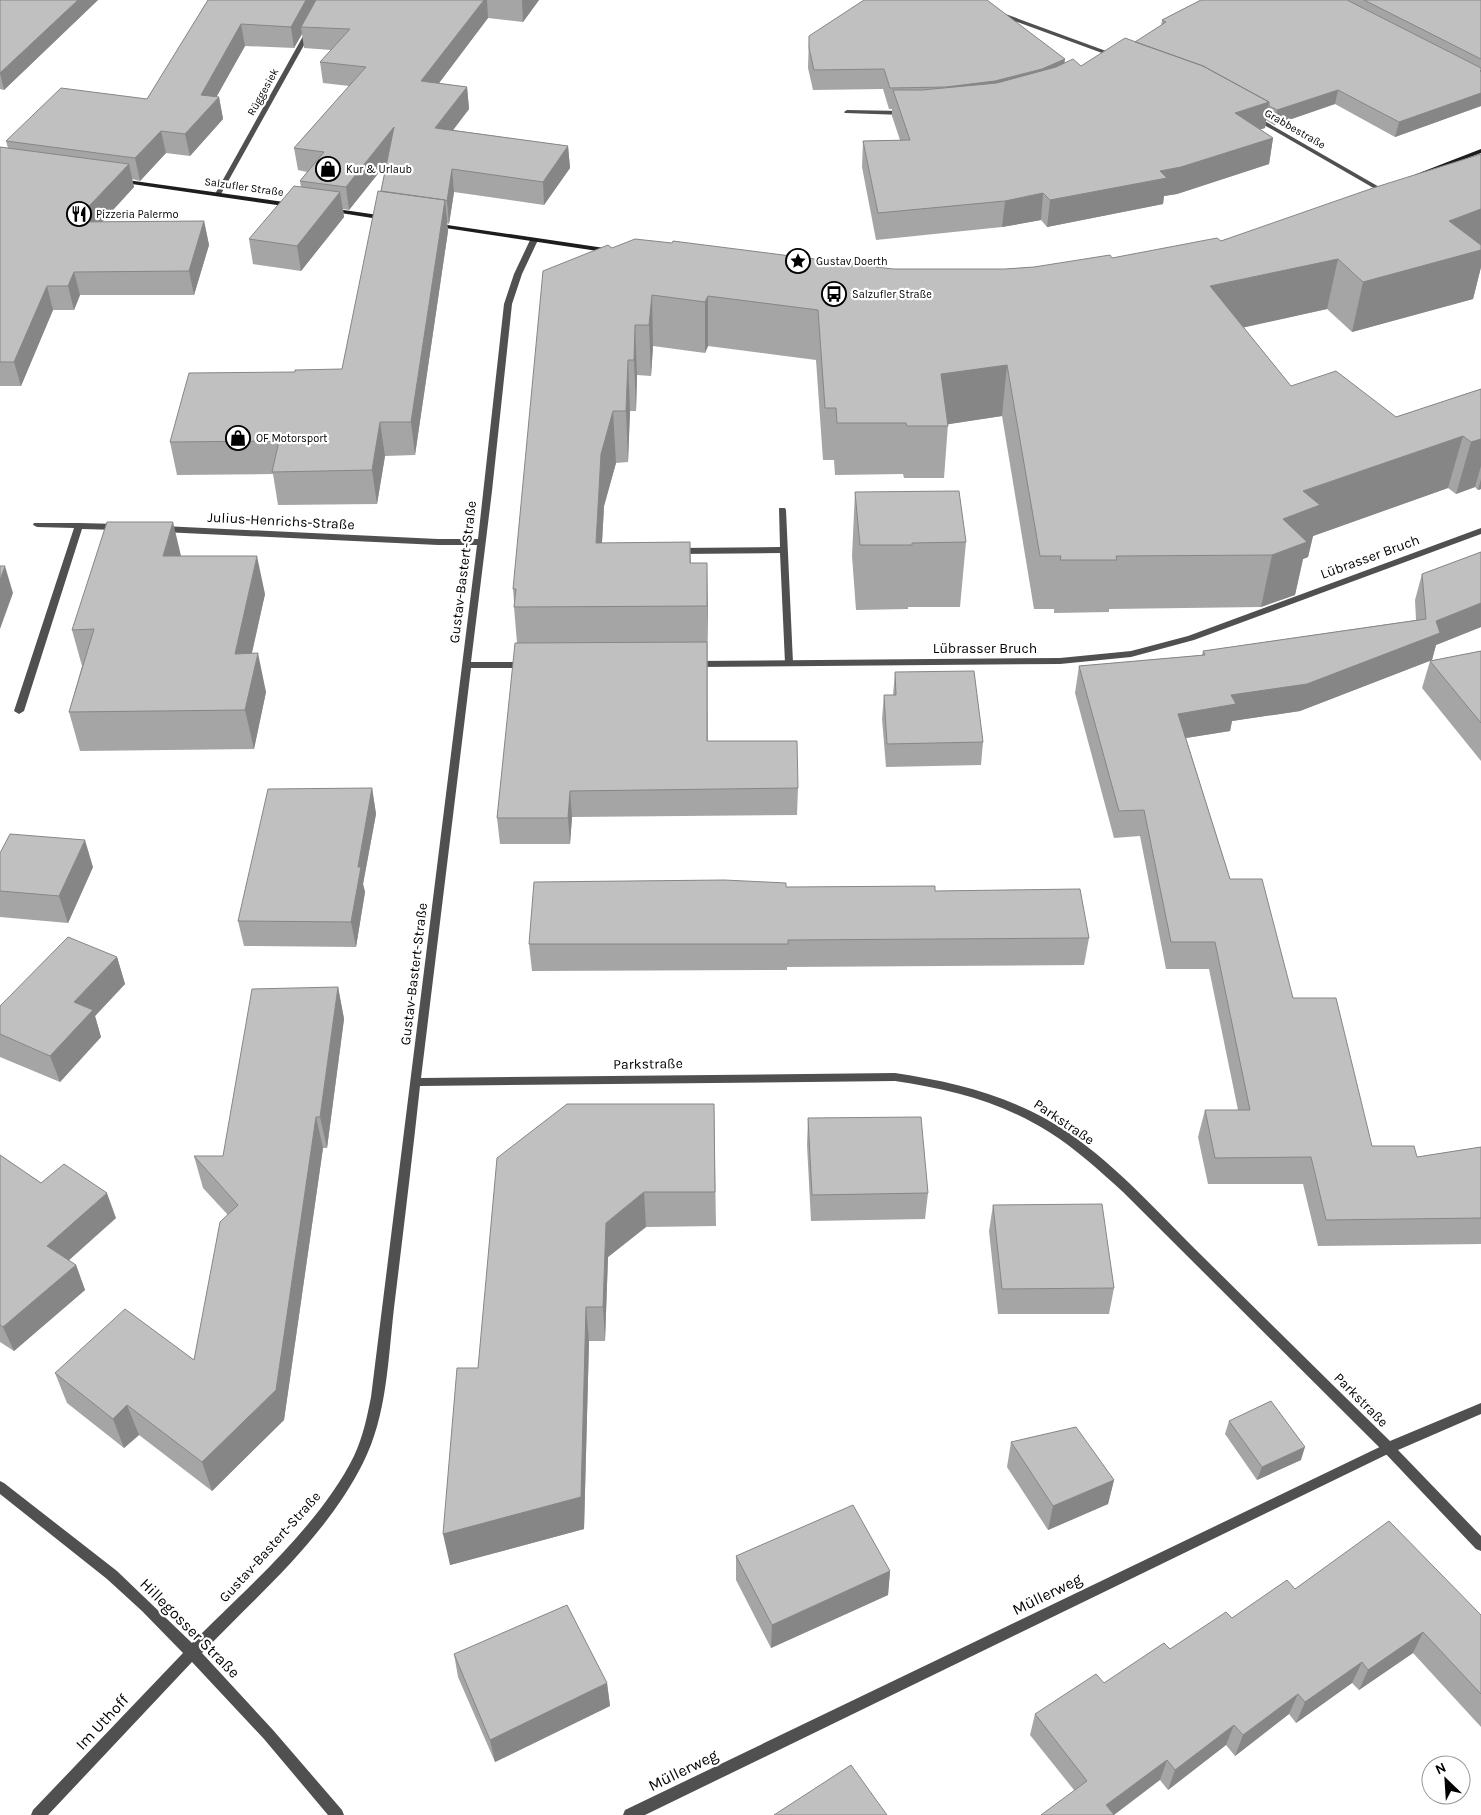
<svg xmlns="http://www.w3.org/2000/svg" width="1481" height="1815" font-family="Karla,sans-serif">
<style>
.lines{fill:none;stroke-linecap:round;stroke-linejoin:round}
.lane{fill:#505050;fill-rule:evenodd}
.street{fill:#505050;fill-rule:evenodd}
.secondary{fill:#1d1d1d;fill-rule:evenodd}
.wall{fill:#a5a5a5}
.shaded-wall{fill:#868686}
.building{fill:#c0c0c0;stroke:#868686}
.labels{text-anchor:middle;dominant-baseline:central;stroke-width:4.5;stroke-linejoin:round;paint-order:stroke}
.far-street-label{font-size:11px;fill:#000;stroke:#fff}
.far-poi-label{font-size:11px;fill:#000;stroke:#fff;text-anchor:start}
.street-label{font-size:14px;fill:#000;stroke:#fff}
.near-street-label{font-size:16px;fill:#000;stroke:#fff}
</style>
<rect width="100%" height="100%" fill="#fff"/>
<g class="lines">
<!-- lane -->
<path class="lane" d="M779,508H785L786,510L793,663L789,666L785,663L780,553L679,554L675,551L679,548L780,547Z
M1388,1443L1392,1444L1394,1448L1392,1452L645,1815H623L625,1810Z"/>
<!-- street -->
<path class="street" d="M1000,12L1117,55L1118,56L1113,57L998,15L997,14Z
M310,27L313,29L221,194L216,195L215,194L307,29Z
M847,110L903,111L906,113L903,115L845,113L844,112Z
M1254,115L1381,188L1382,189L1377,190L1252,118L1251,117Z
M531,238L538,240L522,274L512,304L492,491L471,662H527L531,665L527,668H471L421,1078L895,1073C948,1081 999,1093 1046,1119C1103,1151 1148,1202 1194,1248C1259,1312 1324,1377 1390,1441L1481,1403V1414L1398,1450L1481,1536V1551L1476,1549L1384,1452L1123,1192C1100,1171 1076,1149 1049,1132C1002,1102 950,1089 895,1081L420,1086C412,1160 403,1234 394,1308C388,1359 387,1416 363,1463C326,1537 259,1594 202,1653L273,1730L342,1810L344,1815H328L264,1739L192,1662L48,1815H31L33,1810L183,1653L142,1611L107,1579L0,1494V1481L4,1483L117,1571L192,1643C246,1589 320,1525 354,1456C363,1437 367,1417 371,1397L477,545H438L163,532L159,529L163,526L438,539H478L504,304L514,274Z
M34,523H79L118,524L122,527L118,530L82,529L24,711L19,714L14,711L74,528L37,527L33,525Z
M1481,528V534L1194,640L1131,657L1060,664L696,667L692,664L696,661L1060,658L1131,651L1188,636Z"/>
<!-- secondary -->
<path class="secondary" d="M1481,149V153L1419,176L1414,175Z
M120,179L291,203L294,205L291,207L118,182L117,181Z
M330,208L385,216L388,218L385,220L328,211L327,210Z
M434,223L611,249L615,251L611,253L432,226V224Z"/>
</g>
<!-- wall -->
<path class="wall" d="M0,0H98L4,90L0,89Z
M208,0H539L523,22L488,18L439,83L467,87L469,109L453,130L568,146L570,168L544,205L454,192L449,224L447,223L448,231L415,455L385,456L377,504L278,505L273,474L177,475L170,442L295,372L342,369L387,162L349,210L343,209L344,217L301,271L253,264L249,239L301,187L300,181L307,172L298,170L294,148L349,86L323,83L320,62L331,50L304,48L302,34L294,48L245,46L216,97H219L223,119L190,156L166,153L140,181L132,179L134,187L102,222L204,221L209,245L194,295H80L74,310H53L21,386H0V147L8,148L6,141L147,99Z
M1201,0H1481V106L1395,137L1335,104L1274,125L1266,120L1265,128L1260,129L1273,138L1269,164L1177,194L1164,196L1163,204L1047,227L1041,220L1002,227L876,240L862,167L863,141L900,140L892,116V109H889L883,89L813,90L808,68L809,36L1065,63L1081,66L1135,42L1161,26L1162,20Z
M1481,154V267L1473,299L1352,332L1327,309L1243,327L1291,386L1396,417L1481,389V489L1478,490L1475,487L1456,494L1448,488L1313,536L1308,557L1303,559L1295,595L1261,607L1109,609V612L1054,613V609H1034L1002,416L948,424L944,478H904L903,474L835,475L834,460H823L816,360L708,346L705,353L653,346L651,376L637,375L636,411H630L628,462L616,463L604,506L602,543L690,542L691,563H707L708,741L798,788L797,815L572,817L570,844H500L497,818L517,643L514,607V601L513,589L612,248L672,243L893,269H1005L1034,267L1112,258L1221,241Z
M855,492L966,542L960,607H908V609L856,610L852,556Z
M1481,552V627L1436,645L1432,660L1300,711L1232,721L1230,731L1186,738L1230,879L1293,998L1372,1146L1417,1157L1481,1147V1244L1318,1246L1303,1184H1208L1198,1137L1205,1110H1238L1209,969H1166L1140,836L1114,838L1075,693L1079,666L1202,655L1203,651L1416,620L1415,600L1422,574Z
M181,556L265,594L252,653L266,692L254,749L80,751L69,712L82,666L72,630Z
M1481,651V761L1422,688L1430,661Z
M895,672L983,742L981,765L886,767L882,719L884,695H893Z
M372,788L376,814L363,884L365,892L356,947L244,946L238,921Z
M0,853L93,867L68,923L0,917Z
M786,887L935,891L1089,938L1084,965L787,967V970L532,971L529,944Z
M117,957L125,984L95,1016L101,1037L60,1082L0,1057V1006Z
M338,987L344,1019L327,1148H323L284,1420L212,1491L139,1435L124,1448L67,1403L55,1373L194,1360L228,1215L203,1188L194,1156H223Z
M714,1104L716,1226L646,1227L608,1257L605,1341H589L584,1529L450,1565L478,1368Z
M808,1118L928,1193L925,1219L811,1221L807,1145Z
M0,1155L41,1183L116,1218L68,1260L76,1265L85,1290L14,1351L0,1342Z
M993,1205L1114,1288L1109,1314H998L989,1231Z
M1229,1421L1301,1460L1257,1480L1225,1434Z
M1011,1442L1114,1480L1108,1504L1048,1530L1007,1467Z
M736,1556L890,1571L888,1595L771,1648L736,1580Z
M1295,1589L1481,1615V1727L1413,1653L1359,1690L1352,1683L1296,1723L1289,1714L1235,1756L1226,1745L1168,1790L1160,1780L1074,1790L1030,1735L1035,1714L1104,1683L1232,1618Z
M454,1654L607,1683L610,1706L495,1762L458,1677Z"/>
<!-- shaded-wall -->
<path class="shaded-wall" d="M78,0H98L4,90L0,73Z
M306,0H320L301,27L302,34L294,48L291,27Z
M484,0H487L488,18L424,103L421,81Z
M522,0H539L523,22L522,1Z
M241,24L245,46L212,105L219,97L223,119L190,156L185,134L201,95Z
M1065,59L1063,79L945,107L946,87Z
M467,87L469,109L438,150L435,128Z
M1338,90L1335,104L1274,125L1277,110Z
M1481,93V106L1395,137L1399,122Z
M1269,102L1265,128L1231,139L1235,113Z
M394,127L397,150L349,210L346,187Z
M161,131L166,153L140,181L135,158Z
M1273,138L1269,164L1177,194L1164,196L1163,204L1047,227L1050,200L1160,171Z
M568,146L570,168L544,205L543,182Z
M129,164L134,187L80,246L74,222Z
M452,169L454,192L449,224L447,201Z
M340,192L344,217L301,271L297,246Z
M1043,193L1041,220L1002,227L1005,201Z
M445,200L448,231L415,455L411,422Z
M1481,209V267L1473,299L1352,332L1363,282L1449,221Z
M204,221L209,245L194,295L189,271Z
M1338,259L1327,309L1201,337L1210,286Z
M74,272L80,295L74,310L68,286Z
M47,286L53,310L21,386L14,362Z
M652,295L653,346L651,376L649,325Z
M708,296V346L705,353V302Z
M635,325L637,375L636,411L634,360Z
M628,360L630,411L628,462L626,411Z
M1007,365L1002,416L937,426L941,374Z
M613,411L616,463L604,506L599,595L596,543L601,454Z
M380,422L385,456L377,504L372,470Z
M1463,436L1448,488L1313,536L1308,557L1303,559L1295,595L1261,607L1272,555L1283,519L1303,491Z
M1481,439V466L1475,487L1456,494L1471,442Z
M1481,479V489L1478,490Z
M173,522L182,560L163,556Z
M257,556L265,594L243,692L235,654Z
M707,563L708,615V659L707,606Z
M5,566L13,593L0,629V580Z
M1481,603V627L1436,645L1432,660L1300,711L1232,721L1230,731L1173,740L1178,714L1231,695L1436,621Z
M258,653L266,692L254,749L245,710Z
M372,788L376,814L363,884L365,892L356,947L351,922L358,867Z
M570,791L572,817L570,844L568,818Z
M85,840L93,867L68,923L59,896Z
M117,957L125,984L95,1016L101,1037L60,1082L50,1056L74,1002Z
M338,987L344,1019L327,1148L320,1117Z
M316,1117L323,1148L284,1420L212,1491L202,1462Z
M644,1192L646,1227L608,1257L605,1341L603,1307L606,1223Z
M107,1193L116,1218L57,1271L47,1246Z
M76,1265L85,1290L14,1351L3,1327Z
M586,1307L589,1341L584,1529L450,1565L443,1534Z
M127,1405L139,1435L124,1448L113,1419Z
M1305,1447L1301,1460L1257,1480L1262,1467Z
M1114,1480L1108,1504L1048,1530L1053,1506Z
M890,1571L888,1595L771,1648L772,1625Z
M1423,1632L1413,1653L1359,1690L1368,1670Z
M1362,1662L1352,1683L1296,1723L1305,1702Z
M607,1683L610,1706L495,1762L490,1740Z
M1298,1694L1289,1714L1235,1756L1243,1735Z
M1234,1725L1226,1745L1168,1790L1175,1770Z
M1167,1760L1160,1780L1114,1815L1106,1805Z"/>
<!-- building -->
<path class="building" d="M0,0H78L0,73Z
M208,0H306L291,27L241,24L201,95L219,97L185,134L161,131L135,158L6,141L61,88L147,99Z
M316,0H484L421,81L467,87L435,128L568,146L543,182L452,169L447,201L445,200L381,191L394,127L346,187L300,181L324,152L294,148L366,67L320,62L350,29L301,27Z
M864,0H987L1065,59L1042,69L995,81L946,87L890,88L884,69L814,70L809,48V36Z
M1201,0H1347L1481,68V70L1480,71L1481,72V93L1399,122L1338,90L1277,110L1269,106V102L1203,66L1135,42L1166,22L1162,20Z
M1364,0H1481V59Z
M1125,38L1203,66L1269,102L1235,113L1273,138L1181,167L1160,171L1167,178L1050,200L1043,193L1005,201L878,213L863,141L910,140L893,90H922L997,83L1056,67L1073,59L1081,66Z
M0,147L129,164L74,222L204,221L189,271L74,272L68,286H47L14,362H0Z
M1481,154V209L1449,221L1481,245V250L1363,282L1338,259L1210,286L1291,386L1336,371L1396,417L1481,389V439L1471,442L1463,436L1303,491L1320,505L1283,519L1307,542L1272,555L1116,556L1117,560H1060L1061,556H1040L1007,365L941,374L948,426H907L906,423H837L836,408H825L818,310L708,296L705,302L652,295L649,325H635L634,360H628L626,411H613L601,454L596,543L690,542V563H707V606L514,607L516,589H513L543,271L608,245L612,248L635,239L672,243L673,241L893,269H1005L1034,267L1110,255L1112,258L1217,238L1221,241L1373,188Z
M294,186L340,192L297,246L249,239Z
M378,191L445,200L411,422H380L372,470L272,472L279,441L170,442L189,373L295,372V370L342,369Z
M959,491L966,542L912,543V545H860L855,492Z
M107,522H173L163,556H257L235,654L258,653L245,710L69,712L94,629L72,630Z
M1481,552V603L1436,621L1440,633L1307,684L1231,695L1236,704L1178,714L1230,879H1262L1293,998H1336L1372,1146H1414L1417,1157L1481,1147V1218L1326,1220L1311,1157L1215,1158L1205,1110H1250L1215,942H1171L1144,810L1119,811L1079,666L1205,655L1203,651L1426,619L1422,574Z
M0,566H5L0,580Z
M707,642V741H797L798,788L570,791L568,818H497L515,643Z
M1481,651V723L1430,661Z
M974,671L983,742L887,744L884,695H896L895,672Z
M372,788L358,867H361L351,922L238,921L268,789Z
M10,834L85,840L59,896L0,891V853Z
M724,880L786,883V887L935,886V891L1080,889L1089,938L788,940V944H529L534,882Z
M68,937L117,957L74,1002L93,1010L50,1056L0,1034V1006Z
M338,987L320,1117H316L276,1390L202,1462L127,1405L113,1419L55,1373L125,1309L194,1360L220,1222L238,1205L194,1156H223L252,989Z
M567,1104H714L715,1192H644L606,1223L603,1307H586L581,1497L443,1534L457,1368H478L497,1158Z
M921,1117L928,1193L812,1195L808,1118Z
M0,1155L41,1183L64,1164L107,1193L47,1246L76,1265L3,1327L0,1325Z
M1102,1204L1114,1288L1002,1289L993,1205Z
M1271,1401L1305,1447L1262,1467L1229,1421Z
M1076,1427L1114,1480L1053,1506L1011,1442Z
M853,1505L890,1571L772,1625L736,1556Z
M1389,1521L1481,1615V1694L1423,1632L1368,1670L1362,1662L1305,1702L1298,1694L1243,1735L1234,1725L1175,1770L1167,1760L1106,1805L1114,1815H1041L1087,1781L1035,1714L1096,1674L1104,1683L1164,1643L1170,1649L1226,1612L1232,1618L1287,1580L1295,1589Z
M567,1605L607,1683L490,1740L454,1654Z
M851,1765L887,1815H774Z"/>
<!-- icons -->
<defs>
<symbol id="shop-ring" viewBox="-11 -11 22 22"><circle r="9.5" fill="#fff" stroke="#000" stroke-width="1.5"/><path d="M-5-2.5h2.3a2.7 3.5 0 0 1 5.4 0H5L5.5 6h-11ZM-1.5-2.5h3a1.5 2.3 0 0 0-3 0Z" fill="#000"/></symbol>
<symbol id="restaurant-ring" viewBox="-11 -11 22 22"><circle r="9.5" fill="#fff" stroke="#000" stroke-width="1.5"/><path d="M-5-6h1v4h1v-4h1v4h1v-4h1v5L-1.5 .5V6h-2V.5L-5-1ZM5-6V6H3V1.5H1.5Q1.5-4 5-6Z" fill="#000"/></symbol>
<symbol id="sight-ring" viewBox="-11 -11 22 22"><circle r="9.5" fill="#fff" stroke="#000" stroke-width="1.5"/><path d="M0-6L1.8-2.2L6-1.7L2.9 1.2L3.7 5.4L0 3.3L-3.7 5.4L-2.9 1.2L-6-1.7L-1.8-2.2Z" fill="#000"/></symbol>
<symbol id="bus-ring" viewBox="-11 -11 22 22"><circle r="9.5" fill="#fff" stroke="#000" stroke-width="1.5"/><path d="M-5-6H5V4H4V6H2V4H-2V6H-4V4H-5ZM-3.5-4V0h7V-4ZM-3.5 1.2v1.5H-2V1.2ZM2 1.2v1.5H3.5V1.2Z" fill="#000"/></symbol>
</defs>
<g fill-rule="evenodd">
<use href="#shop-ring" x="314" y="155" width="28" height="28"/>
<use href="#restaurant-ring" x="65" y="200" width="28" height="28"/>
<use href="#sight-ring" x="784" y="247" width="28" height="28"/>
<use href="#bus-ring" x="820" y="280" width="28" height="28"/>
<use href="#shop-ring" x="224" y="424" width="28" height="28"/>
</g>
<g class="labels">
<!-- far-street labels -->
<g class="far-street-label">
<text transform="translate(263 92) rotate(-61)">Rüggesiek</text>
<text transform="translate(1295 129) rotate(30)">Grabbestraße</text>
<text transform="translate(244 187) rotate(8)">Salzufler Straße</text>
</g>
<!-- far-poi labels -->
<g class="far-poi-label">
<text x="346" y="169">Kur &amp; Urlaub</text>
<text x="96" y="214">Pizzeria Palermo</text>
<text x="816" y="261">Gustav Doerth</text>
<text x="852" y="294">Salzufler Straße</text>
<text x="256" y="438">OF Motorsport</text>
</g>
<!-- street labels -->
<g class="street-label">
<text transform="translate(281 521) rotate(3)">Julius-Henrichs-Straße</text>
<text transform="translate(1370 557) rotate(-20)">Lübrasser Bruch</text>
<text transform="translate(463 572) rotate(-83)">Gustav-Bastert-Straße</text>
<text x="985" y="648">Lübrasser Bruch</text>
<text transform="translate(414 974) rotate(-83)">Gustav-Bastert-Straße</text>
<text transform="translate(648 1064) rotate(-1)">Parkstraße</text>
<text transform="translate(1064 1122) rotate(34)">Parkstraße</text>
<text transform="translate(1361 1400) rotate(45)">Parkstraße</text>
<text transform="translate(270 1547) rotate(-48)">Gustav-Bastert-Straße</text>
</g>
<!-- near-street labels -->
<g class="near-street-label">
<text transform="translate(1047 1594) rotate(-26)">Müllerweg</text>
<text transform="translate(190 1628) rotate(45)">Hillegosser Straße</text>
<text transform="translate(102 1722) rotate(-47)">Im Uthoff</text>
<text transform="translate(683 1770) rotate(-26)">Müllerweg</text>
</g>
</g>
<!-- north arrow -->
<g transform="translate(1446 1780) rotate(335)"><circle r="24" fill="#ffffff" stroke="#999999"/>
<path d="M0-4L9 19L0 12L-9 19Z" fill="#000000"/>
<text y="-8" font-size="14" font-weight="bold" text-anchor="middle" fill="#000000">N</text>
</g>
</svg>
